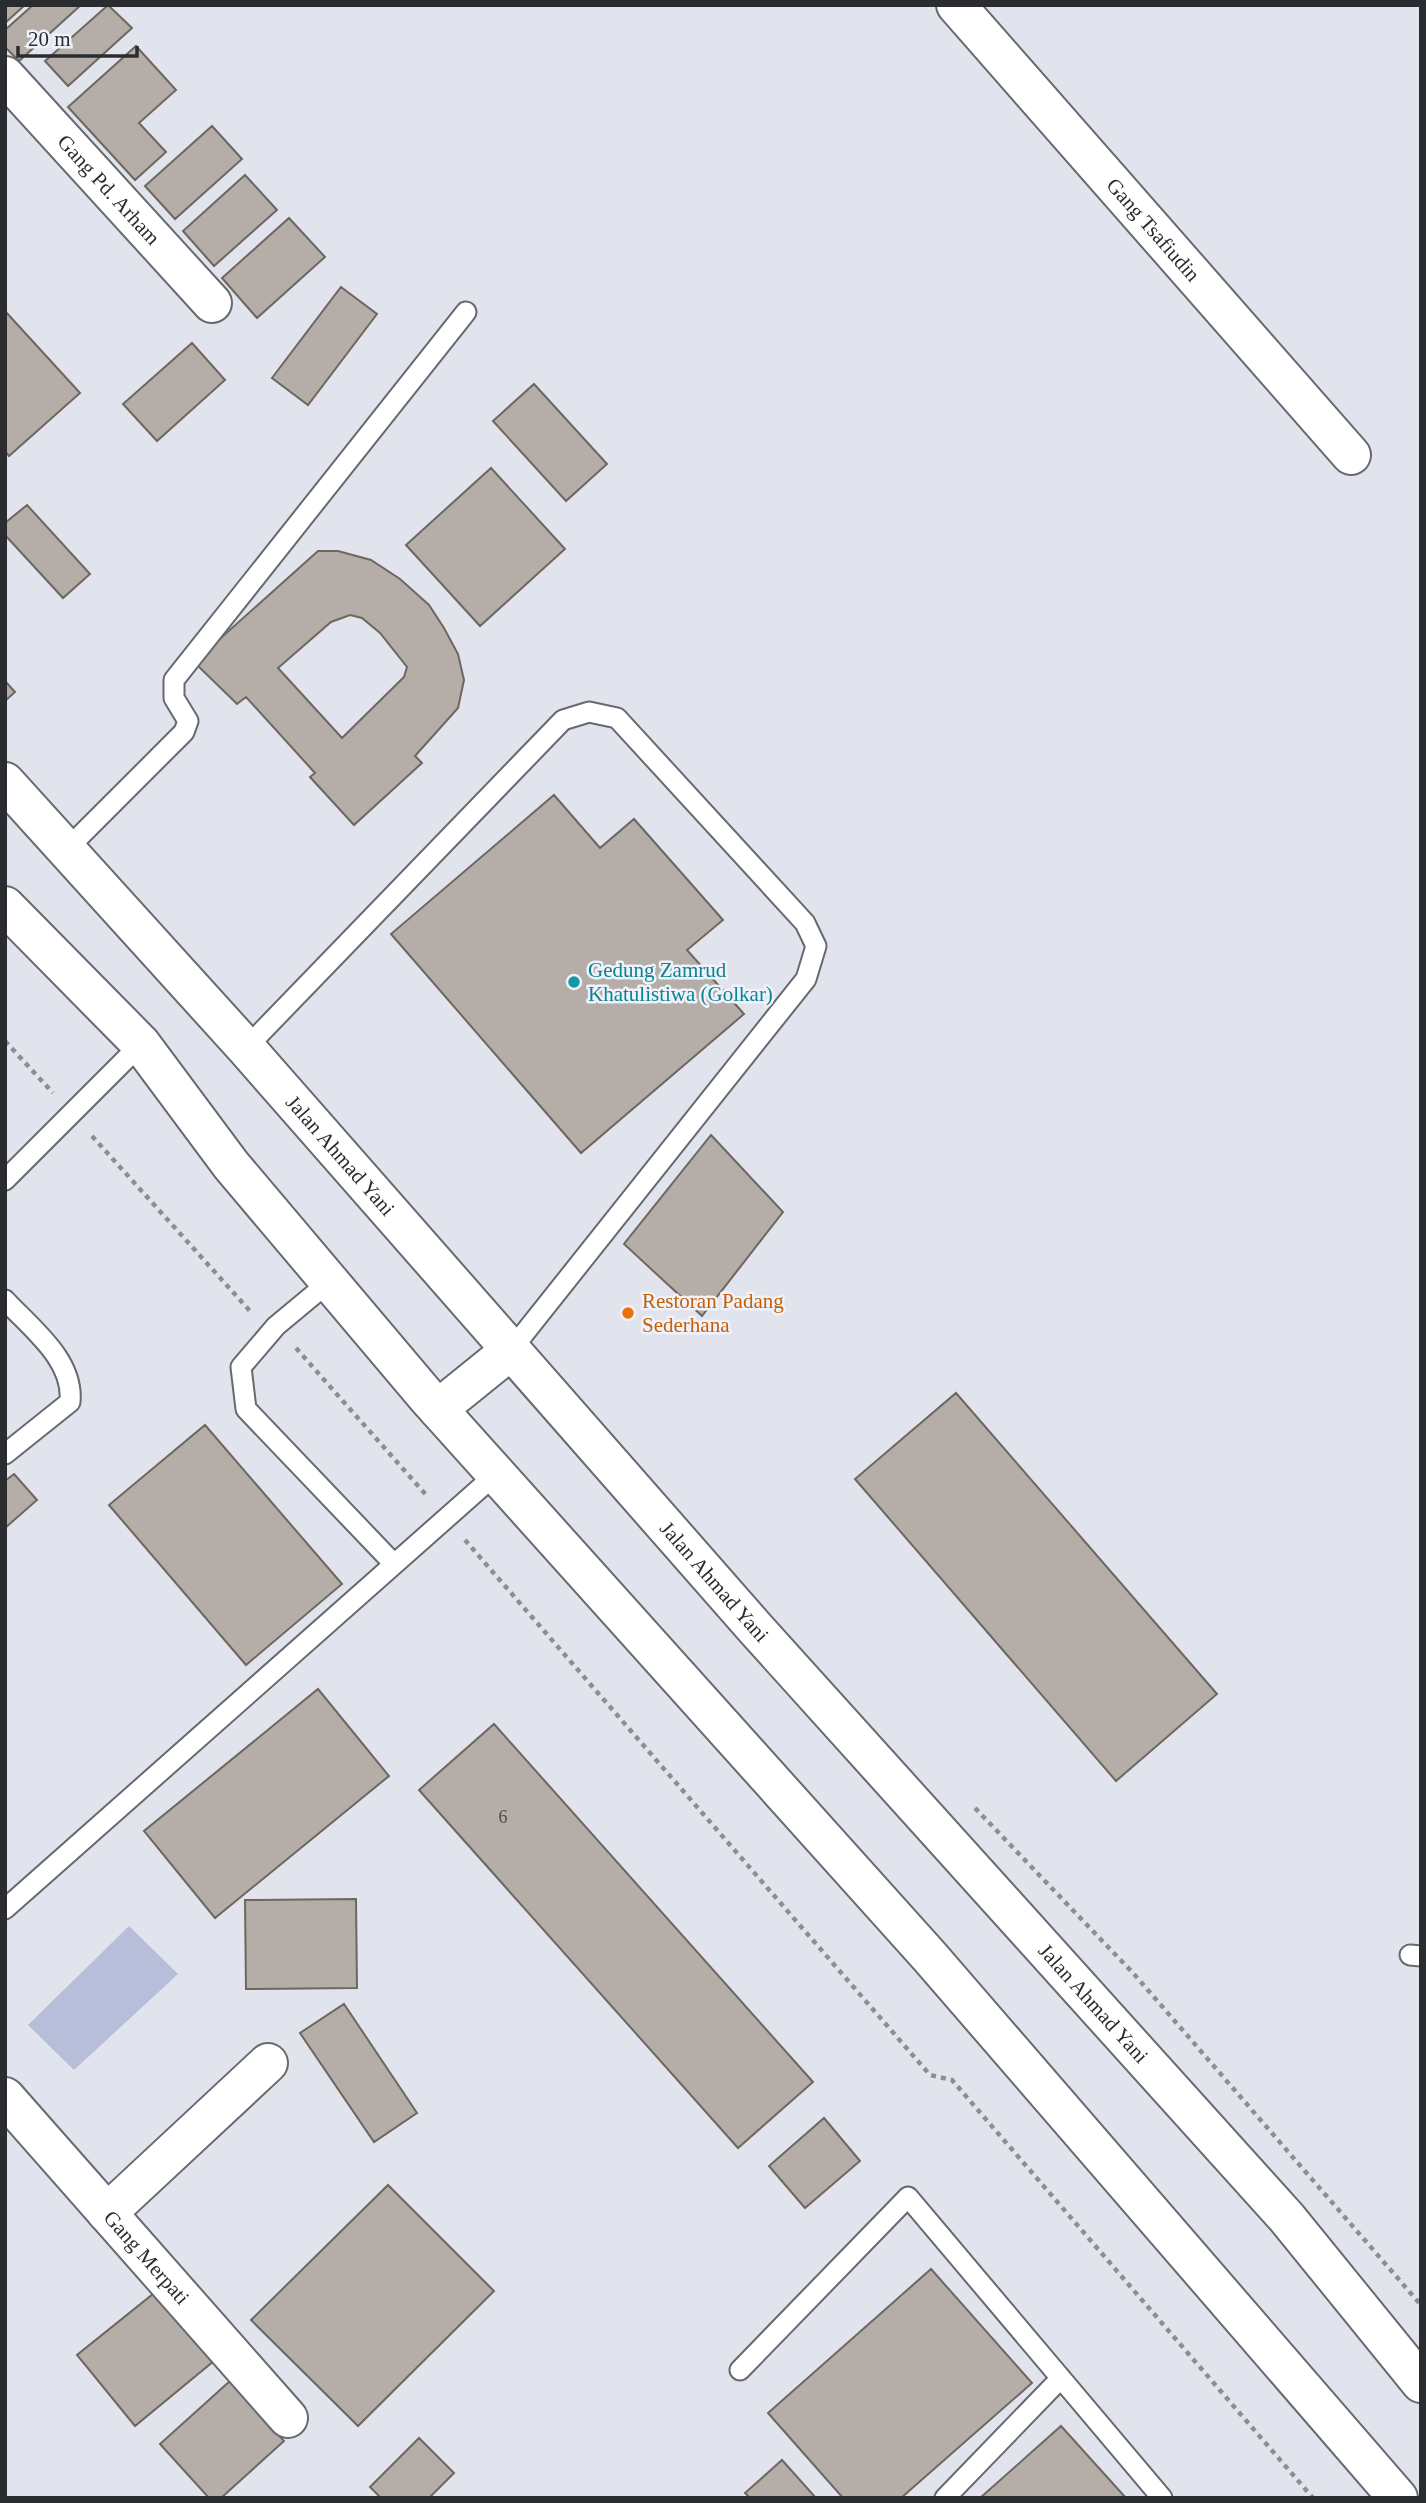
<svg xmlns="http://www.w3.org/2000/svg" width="1426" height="2503" font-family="'Times New Roman',serif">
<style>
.green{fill:#b6bed9}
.building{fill:#b5ada8;stroke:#6d6661;stroke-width:2;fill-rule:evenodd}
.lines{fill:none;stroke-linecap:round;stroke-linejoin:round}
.service-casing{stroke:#676970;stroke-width:23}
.minor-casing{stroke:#676970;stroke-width:42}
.trunk-casing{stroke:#676970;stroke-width:42}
.path{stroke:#8d8e94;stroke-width:4.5;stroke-dasharray:5 5;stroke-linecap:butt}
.service{stroke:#fff;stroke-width:19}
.minor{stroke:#fff;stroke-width:38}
.trunk{stroke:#fff;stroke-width:38}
.culture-dot{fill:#0f9aa8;stroke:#eff2fa;stroke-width:2.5}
.food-dot{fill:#e8710a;stroke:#eff2fa;stroke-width:2.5}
.labels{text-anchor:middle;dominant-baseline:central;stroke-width:5;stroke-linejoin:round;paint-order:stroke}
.number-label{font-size:18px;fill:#4e4c4d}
.street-label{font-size:21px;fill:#2b2c2f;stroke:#eff2fa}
.culture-label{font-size:21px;fill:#0d838f;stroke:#eff2fa;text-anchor:start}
.food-label{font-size:21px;fill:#c56008;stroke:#eff2fa;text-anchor:start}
</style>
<rect width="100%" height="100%" fill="#e2e4ed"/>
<!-- green -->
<path class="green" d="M129,1926L178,1974L74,2070L28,2025Z"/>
<!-- building -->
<path class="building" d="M5,5H25L5,23Z
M33,5H81L19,61L5,47V30Z
M108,5L132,28L68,86L45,61Z
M136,46L176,90L139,123L166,152L135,180L68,107Z
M212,126L242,159L175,219L145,186Z
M245,175L277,210L214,266L183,231Z
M289,218L325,257L257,318L222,278Z
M341,287L377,314L308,405L272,378Z
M5,311L80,393L9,456L5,451Z
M192,343L225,380L157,441L123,404Z
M534,384L607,464L566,501L493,421Z
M491,468L565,549L480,626L406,545Z
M27,505L90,574L63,598L5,535V523Z
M318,551H338L371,560L400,579L429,605L444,628L458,654L464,680L458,708L415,756L422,763L354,825L310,777L315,773L246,697L237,704L194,662ZM350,615L362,618L380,633L407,667L404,677L342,738L278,668L331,622Z
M5,681L15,692L5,701Z
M554,795L600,848L634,819L723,920L687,950L744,1014L581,1153L391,934Z
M711,1135L783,1212L702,1316L624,1244Z
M956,1393L1217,1694L1116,1781L855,1479Z
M205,1425L342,1584L246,1665L109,1505Z
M14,1474L37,1500L5,1528V1481Z
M318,1689L389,1776L215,1918L144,1831Z
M494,1724L813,2082L738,2148L419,1790Z
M356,1899L357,1988L246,1989L245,1900Z
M344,2004L417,2113L374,2142L300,2033Z
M824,2118L860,2161L805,2208L769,2166Z
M388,2185L494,2291L358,2426L251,2320Z
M931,2269L1032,2383L901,2498H843L768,2413Z
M158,2290L215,2360L135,2426L77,2355Z
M230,2381L284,2441L221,2498H209L160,2444Z
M1061,2426L1126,2498H980Z
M419,2438L454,2473L429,2498H381L370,2487Z
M782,2460L816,2498H750L745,2493Z"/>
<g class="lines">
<defs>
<path id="service" d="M66,850L184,732L188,721L174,698V680L466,312
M246,1048L563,720L589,712L617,718L805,923L816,946L806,979L511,1350
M5,1180L141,1044
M329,1282L276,1326L241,1367L246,1409L394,1564
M5,1300C32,1329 74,1360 70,1402L5,1454
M5,1909L495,1475
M1410,1955L1421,1956
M740,2370L908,2197L1162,2498
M945,2498L1061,2378"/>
<g id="minor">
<path id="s1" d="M956,5L1351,455"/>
<path id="s2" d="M5,76L212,303"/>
<path id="s3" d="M5,2097L288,2418"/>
<path d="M107,2213L268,2063"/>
</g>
<g id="trunk">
<path id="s4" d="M5,782L246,1048L755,1628L1287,2218L1421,2383"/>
<path d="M5,906L141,1044L231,1165L427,1397L930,1957L1398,2498"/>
<path d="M438,1409L511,1350"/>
</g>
</defs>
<!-- service casing -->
<use href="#service" class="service-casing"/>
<!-- minor casing -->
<use href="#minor" class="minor-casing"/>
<!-- trunk casing -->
<use href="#trunk" class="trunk-casing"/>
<!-- path -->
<path class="path" d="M5,1041L53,1093
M92,1136L250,1311
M296,1348L427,1496
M465,1540L930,2075L952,2080L1313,2498
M975,1808L1134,1974L1421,2305"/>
<!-- service -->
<use href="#service" class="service"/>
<!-- minor -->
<use href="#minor" class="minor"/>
<!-- trunk -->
<use href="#trunk" class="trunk"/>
</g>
<!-- markers -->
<circle class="culture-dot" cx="574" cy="982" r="7"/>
<circle class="food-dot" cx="628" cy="1313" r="7"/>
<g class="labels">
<!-- number labels -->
<g class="number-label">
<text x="503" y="1817">6</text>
</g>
<!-- street labels -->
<g class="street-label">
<text stroke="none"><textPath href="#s2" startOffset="154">Gang Pd. Arham</textPath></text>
<text stroke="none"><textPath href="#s1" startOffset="299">Gang Tsafiudin</textPath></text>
<text stroke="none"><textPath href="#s4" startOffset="502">Jalan Ahmad Yani</textPath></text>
<text stroke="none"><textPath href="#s4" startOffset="1069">Jalan Ahmad Yani</textPath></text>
<text stroke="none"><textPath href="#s4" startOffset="1636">Jalan Ahmad Yani</textPath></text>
<text stroke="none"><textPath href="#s3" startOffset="214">Gang Merpati</textPath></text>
</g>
<!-- culture labels -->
<g class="culture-label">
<text x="588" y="970">Gedung Zamrud<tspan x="588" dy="24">Khatulistiwa (Golkar)</tspan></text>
</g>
<!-- food labels -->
<g class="food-label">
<text x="642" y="1301">Restoran Padang<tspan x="642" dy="24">Sederhana</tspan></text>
</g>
</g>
<!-- border -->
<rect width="1426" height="2503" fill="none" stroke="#2b2c2f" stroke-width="14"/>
<!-- scale -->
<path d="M18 46v10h119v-10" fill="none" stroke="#2b2c2f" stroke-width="3.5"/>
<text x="28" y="46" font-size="21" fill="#2b2c2f" stroke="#eff2fa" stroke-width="5" paint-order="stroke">20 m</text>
</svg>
